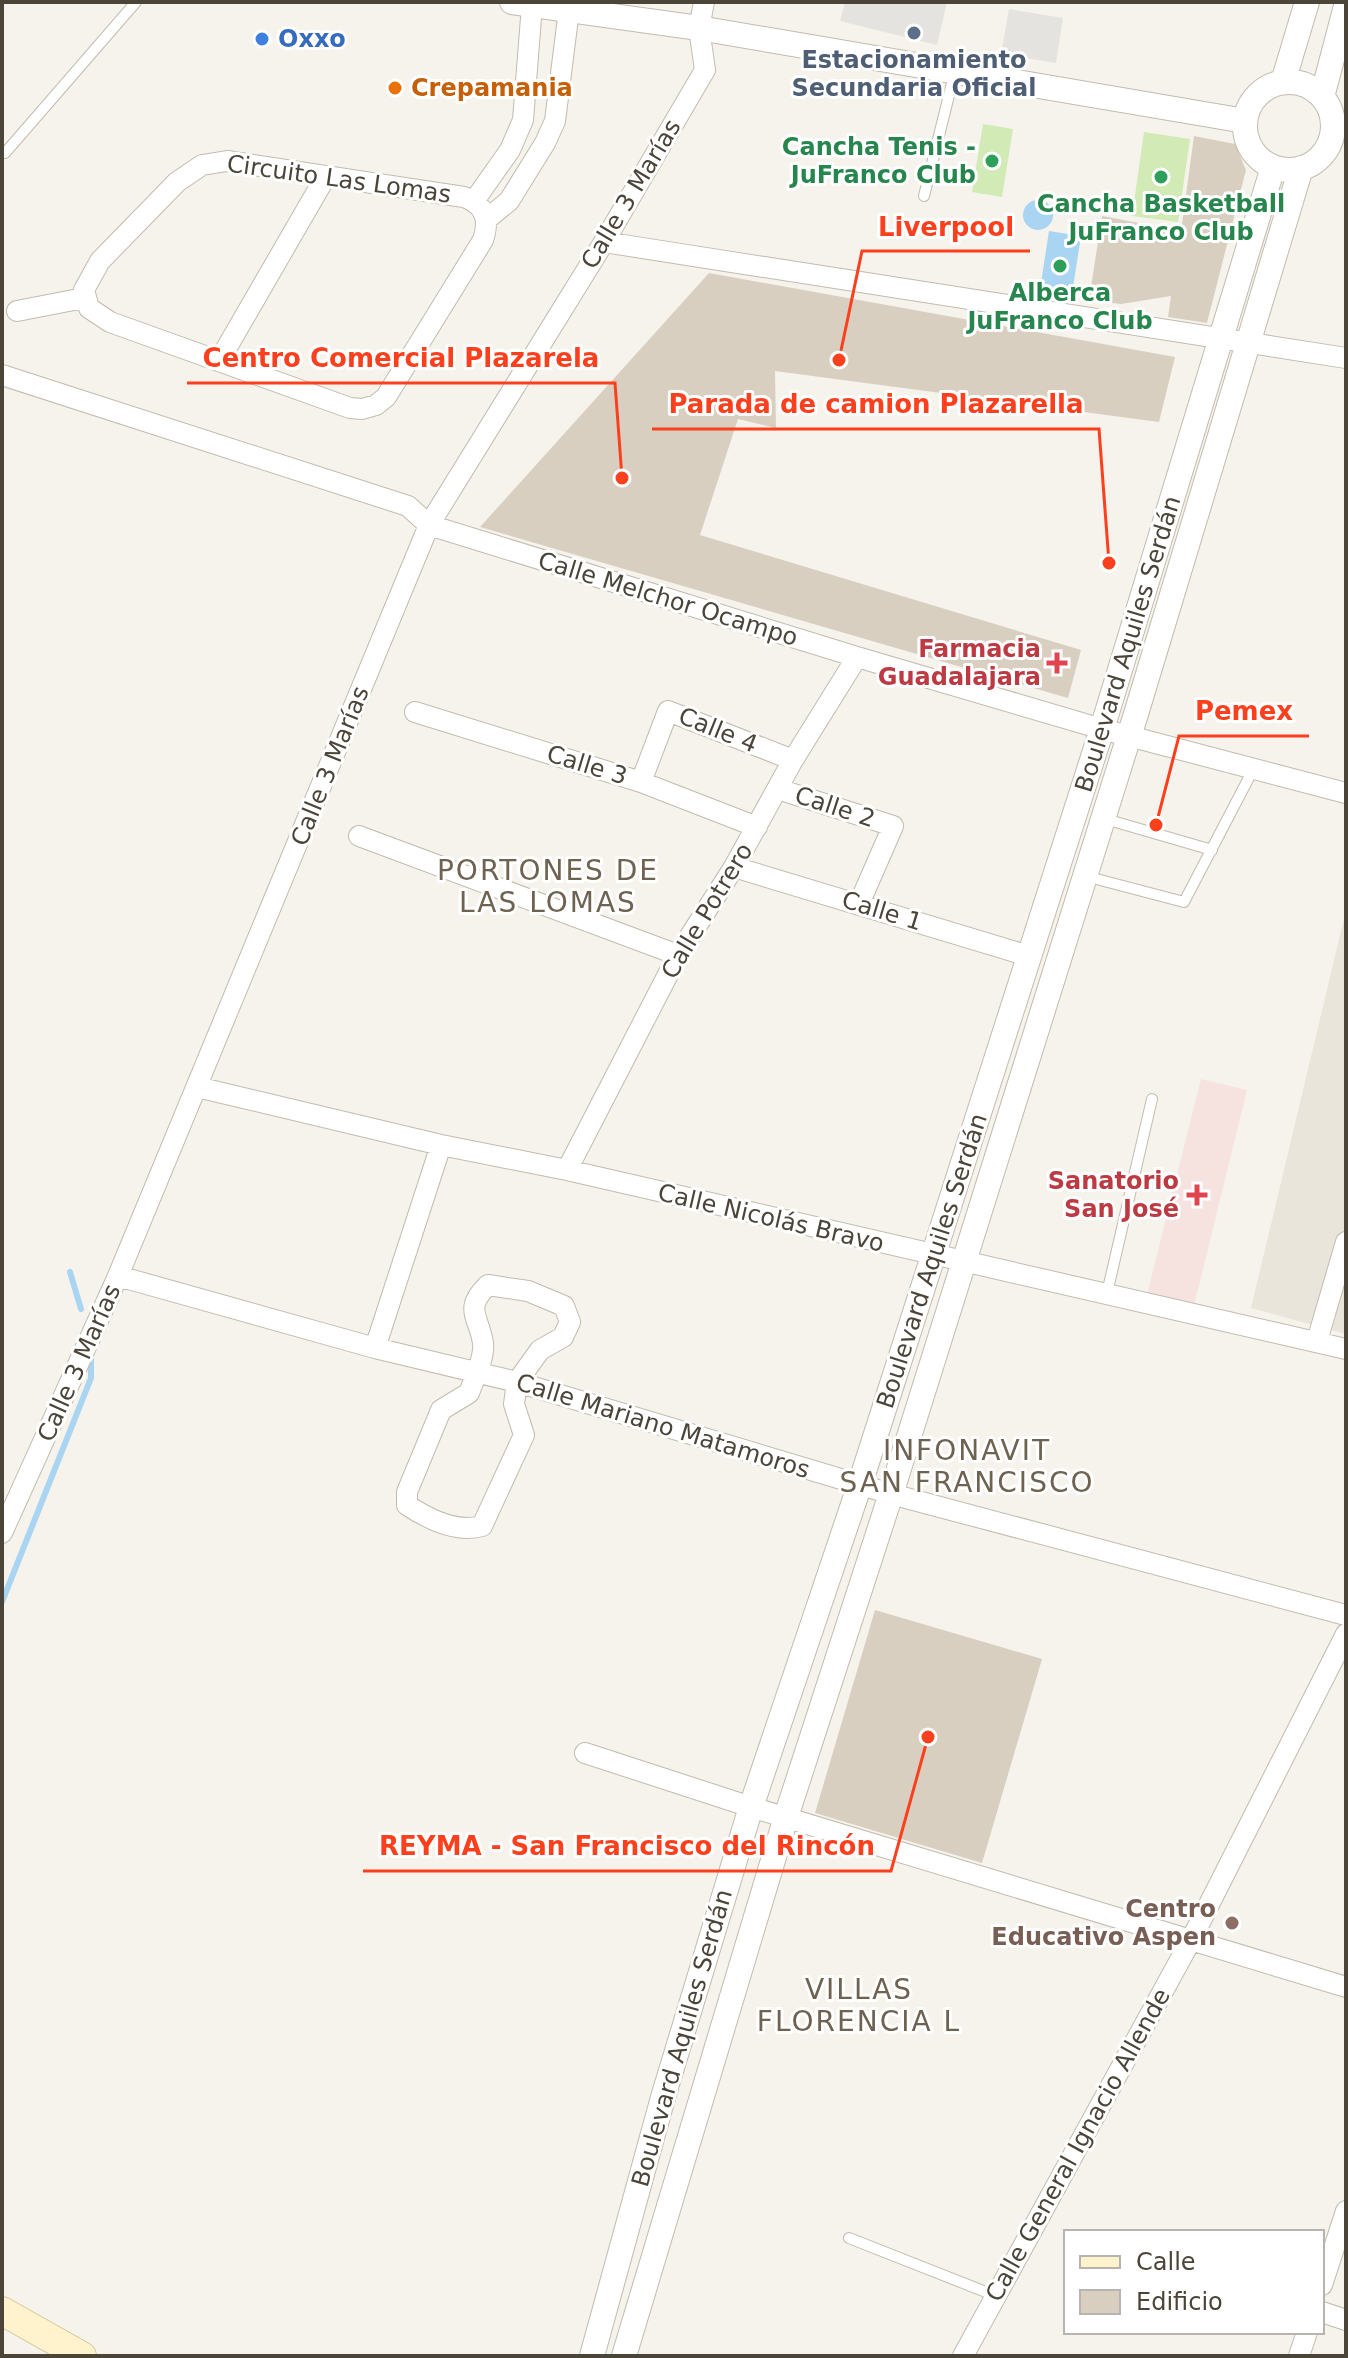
<svg xmlns="http://www.w3.org/2000/svg" width="1348" height="2358" font-family="'DejaVu Sans',sans-serif">
<style>
.residential{fill:#eae5da}
.medical{fill:#f6e3e0}
.green{fill:#d2eab5}
.parking{fill:#e5e3e0}
.water{fill:#a9d4f2}
.lines{fill:none;stroke-linecap:round;stroke-linejoin:round}
.stream{stroke:#a9d4f2;stroke-width:6}
.building{fill:#d8cfc1}
.service-casing{stroke:#c2bbae;stroke-width:12}
.minor-casing{stroke:#c2bbae;stroke-width:22}
.tertiary-casing{stroke:#c2bbae;stroke-width:26}
.secondary-casing{stroke:#d6c79b;stroke-width:30}
.service{stroke:#fff;stroke-width:10}
.minor{stroke:#fff;stroke-width:20}
.tertiary{stroke:#fff;stroke-width:24}
.secondary{stroke:#fff3cd;stroke-width:28}
.service-dot{fill:#5c6f8a;stroke:#fff;stroke-width:3}
.shop-dot{fill:#3f7fe0;stroke:#fff;stroke-width:3}
.food-dot{fill:#e8710a;stroke:#fff;stroke-width:3}
.leisure-dot{fill:#2e9e5b;stroke:#fff;stroke-width:3}
.health-dot{fill:#e0444e;stroke:#fff;stroke-width:3}
.education-dot{fill:#8d6e63;stroke:#fff;stroke-width:3}
.labels{text-anchor:middle;dominant-baseline:central;stroke-width:6;stroke-linejoin:round;paint-order:stroke}
.shop-label{font-size:24px;font-weight:bold;fill:#366cbe;stroke:#fff;text-anchor:start}
.service-label{font-size:24px;font-weight:bold;fill:#4e5e75;stroke:#fff}
.food-label{font-size:24px;font-weight:bold;fill:#c56008;stroke:#fff;text-anchor:start}
.leisure-label{font-size:24px;font-weight:bold;fill:#27864d;stroke:#fff}
.street-label{font-size:24px;fill:#4b4439;stroke:#fff}
.health-label{font-size:24px;font-weight:bold;fill:#be3a42;stroke:#fff;text-anchor:end}
.education-label{font-size:24px;font-weight:bold;fill:#785e54;stroke:#fff;text-anchor:end}
.quarter-label{font-size:28px;letter-spacing:2px;fill:#6e6250;stroke:#fff}
.leader{fill:none;stroke:#fc3f1d;stroke-width:3}
.callout-dot{fill:#fc3f1d;stroke:#fff;stroke-width:3}
.callout-label{font-size:26px;text-anchor:middle;font-weight:bold;fill:#fc3f1d;stroke:#fff;stroke-width:6;stroke-linejoin:round;paint-order:stroke}
</style>
<rect width="100%" height="100%" fill="#f6f3ec"/>
<!-- residential -->
<path class="residential" d="M1346,910V1334L1251,1308Z"/>
<!-- medical -->
<path class="medical" d="M1201,1079L1247,1090L1193,1310L1146,1299Z"/>
<!-- green -->
<path class="green" d="M983,124L1013,129L1002,197L972,192Z
M1144,132L1190,139L1178,222L1132,216Z"/>
<!-- parking -->
<path class="parking" d="M845,2H947L937,45L840,21Z
M1009,9L1063,18L1056,63L1001,54Z"/>
<!-- water -->
<path class="water" d="M1023 215a15 15 0 1 1 30 0a15 15 0 1 1-30 0Z
M1049,231L1081,236L1071,300L1039,296Z"/>
<g class="lines">
<!-- stream -->
<path class="stream" d="M70,1272L81,1309
M2,1602L91,1378V1360"/>
</g>
<!-- building -->
<path class="building" d="M1194,136L1235,144L1246,170L1207,323L1168,317L1171,296L1121,304L1089,300L1102,216L1181,231Z
M709,273L1175,357L1159,422L775,371L776,428L738,419L700,535L1081,650L1068,698L480,527Z
M875,1610L1042,1659L982,1863L815,1813Z"/>
<g class="lines">
<defs>
<path id="service" d="M5,153L136,2
M924,196L955,71
M1102,818L1212,850
M1085,876L1184,902L1254,768
M1107,1293L1152,1099
M849,2238L996,2296"/>
<path id="minor" d="M1333,124L1346,125
M227,161L464,197C485,205 490,219 483,240L386,397L376,405L362,409L350,408L110,322L89,308L84,290L100,261L177,182L202,165Z
M474,201L510,150L523,120L532,5
M487,219L509,201L545,143L555,121L569,10
M604,242L1346,358
M17,311L84,298
M219,361L326,176
M2,375L408,506L429,525L857,657L1102,729L1346,793
M415,712L641,782L757,827
M641,782L668,711L793,760
M778,789L893,826L859,904
M359,836L678,955
M734,867L1029,956
M197,1087L441,1145L567,1170L1346,1349
M567,1170L678,955L734,867L793,760L857,657
M118,1276L375,1348L517,1382L891,1494L1346,1615
M488,1285L528,1291L564,1306L570,1322L563,1337L540,1350L517,1382L514,1404L524,1435L482,1526C457,1533 428,1519 407,1505V1492L441,1410L469,1393C474,1379 485,1358 483,1343C479,1316 463,1309 488,1285Z
M1317,1341L1346,1242
M375,1348L441,1145
M2,1533L118,1276L429,525L604,242L705,70L699,28L704,2
M585,1753L751,1807L1346,1987
M1322,2285L1346,2211
M1322,2312L1346,2320
M963,2356L1191,1940L1346,1634
M1299,2356L1307,2332"/>
<path id="tertiary" d="M512,2L699,28L1245,121
M1283,82L1307,2
M1245 126a44 44 0 1 1 88 0a44 44 0 1 1-88 0Z
M1322,97L1346,6
M592,2356L664,2094L751,1807L860,1484L1102,729L1273,167
M624,2356L786,1817L891,1494L1136,714L1301,168"/>
<path id="secondary" d="M2,2311L82,2356"/>
</defs>
<!-- service casing -->
<use href="#service" class="service-casing"/>
<!-- minor casing -->
<use href="#minor" class="minor-casing"/>
<!-- tertiary casing -->
<use href="#tertiary" class="tertiary-casing"/>
<!-- secondary casing -->
<use href="#secondary" class="secondary-casing"/>
<!-- service -->
<use href="#service" class="service"/>
<!-- minor -->
<use href="#minor" class="minor"/>
<!-- tertiary -->
<use href="#tertiary" class="tertiary"/>
<!-- secondary -->
<use href="#secondary" class="secondary"/>
</g>
<!-- markers -->
<circle class="service-dot" cx="914" cy="33" r="8"/>
<circle class="shop-dot" cx="262" cy="39" r="8"/>
<circle class="food-dot" cx="395" cy="88" r="8"/>
<g class="leisure-dot">
<circle cx="992" cy="161" r="8"/>
<circle cx="1161" cy="177" r="8"/>
<circle cx="1060" cy="266" r="8"/>
</g>
<g class="health-dot">
<path d="M1053 651h8v8h8v8h-8v8h-8v-8h-8v-8h8z"/>
<path d="M1193 1183h8v8h8v8h-8v8h-8v-8h-8v-8h8z"/>
</g>
<circle class="education-dot" cx="1232" cy="1923" r="8"/>
<g class="labels">
<!-- shop labels -->
<g class="shop-label">
<text x="278" y="39">Oxxo</text>
</g>
<!-- service labels -->
<g class="service-label">
<text x="914" y="60">Estacionamiento<tspan x="914" dy="28">Secundaria Oficial</tspan></text>
</g>
<!-- food labels -->
<g class="food-label">
<text x="411" y="88">Crepamania</text>
</g>
<!-- leisure labels -->
<g class="leisure-label">
<text x="976" y="147" text-anchor="end">Cancha Tenis -<tspan x="976" dy="28">JuFranco Club</tspan></text>
<text x="1161" y="204">Cancha Basketball<tspan x="1161" dy="28">JuFranco Club</tspan></text>
<text x="1060" y="293">Alberca<tspan x="1060" dy="28">JuFranco Club</tspan></text>
</g>
<!-- street labels -->
<g class="street-label">
<text transform="translate(339 179) rotate(8)">Circuito Las Lomas</text>
<text transform="translate(631 194) rotate(-59)">Calle 3 Marías</text>
<text transform="translate(668 599) rotate(17)">Calle Melchor Ocampo</text>
<text transform="translate(1128 644) rotate(-73)">Boulevard Aquiles Serdán</text>
<text transform="translate(718 730) rotate(22)">Calle 4</text>
<text transform="translate(587 765) rotate(17)">Calle 3</text>
<text transform="translate(330 766) rotate(-68)">Calle 3 Marías</text>
<text transform="translate(835 807) rotate(18)">Calle 2</text>
<text transform="translate(707 911) rotate(-59)">Calle Potrero</text>
<text transform="translate(882 911) rotate(17)">Calle 1</text>
<text transform="translate(771 1218) rotate(13)">Calle Nicolás Bravo</text>
<text transform="translate(932 1261) rotate(-72)">Boulevard Aquiles Serdán</text>
<text transform="translate(79 1363) rotate(-66)">Calle 3 Marías</text>
<text transform="translate(663 1426) rotate(17)">Calle Mariano Matamoros</text>
<text transform="translate(682 2038) rotate(-74)">Boulevard Aquiles Serdán</text>
<text transform="translate(1078 2145) rotate(-61)">Calle General Ignacio Allende</text>
</g>
<!-- health labels -->
<g class="health-label">
<text x="1041" y="649">Farmacia<tspan x="1041" dy="28">Guadalajara</tspan></text>
<text x="1179" y="1181">Sanatorio<tspan x="1179" dy="28">San José</tspan></text>
</g>
<!-- education labels -->
<g class="education-label">
<text x="1216" y="1909">Centro<tspan x="1216" dy="28">Educativo Aspen</tspan></text>
</g>
<!-- quarter labels -->
<g class="quarter-label">
<text x="548" y="870">PORTONES DE<tspan x="548" dy="32">LAS LOMAS</tspan></text>
<text x="967" y="1450">INFONAVIT<tspan x="967" dy="32">SAN FRANCISCO</tspan></text>
<text x="859" y="1989">VILLAS<tspan x="859" dy="32">FLORENCIA L</tspan></text>
</g>
</g>
<!-- callouts -->
<path class="leader" d="M839 360L862 251H1030M622 478L615 383H187M1109 563L1099 429H652M1156 825L1179 736H1309M928 1737L891 1871H363"/>
<g class="callout-dot">
<circle cx="839" cy="360" r="8"/>
<circle cx="622" cy="478" r="8"/>
<circle cx="1109" cy="563" r="8"/>
<circle cx="1156" cy="825" r="8"/>
<circle cx="928" cy="1737" r="8"/>
</g>
<g class="callout-label">
<text x="946" y="236">Liverpool</text>
<text x="401" y="367">Centro Comercial Plazarela</text>
<text x="876" y="413">Parada de camion Plazarella</text>
<text x="1244" y="720">Pemex</text>
<text x="627" y="1855">REYMA - San Francisco del Rincón</text>
</g>
<!-- border -->
<rect width="1348" height="2358" fill="none" stroke="#4b4439" stroke-width="8"/>
<!-- legend -->
<rect x="1064" y="2230" width="260" height="104" fill="#ffffff" stroke="#b7b4b0" stroke-width="2"/>
<rect x="1080" y="2256" width="40" height="12" fill="#fff3cd" stroke="#b7b4b0" stroke-width="2"/>
<text x="1136" y="2270" font-size="24" fill="#4b4439">Calle</text>
<rect x="1080" y="2290" width="40" height="24" fill="#d8cfc1" stroke="#b7b4b0" stroke-width="2"/>
<text x="1136" y="2310" font-size="24" fill="#4b4439">Edificio</text>
</svg>
